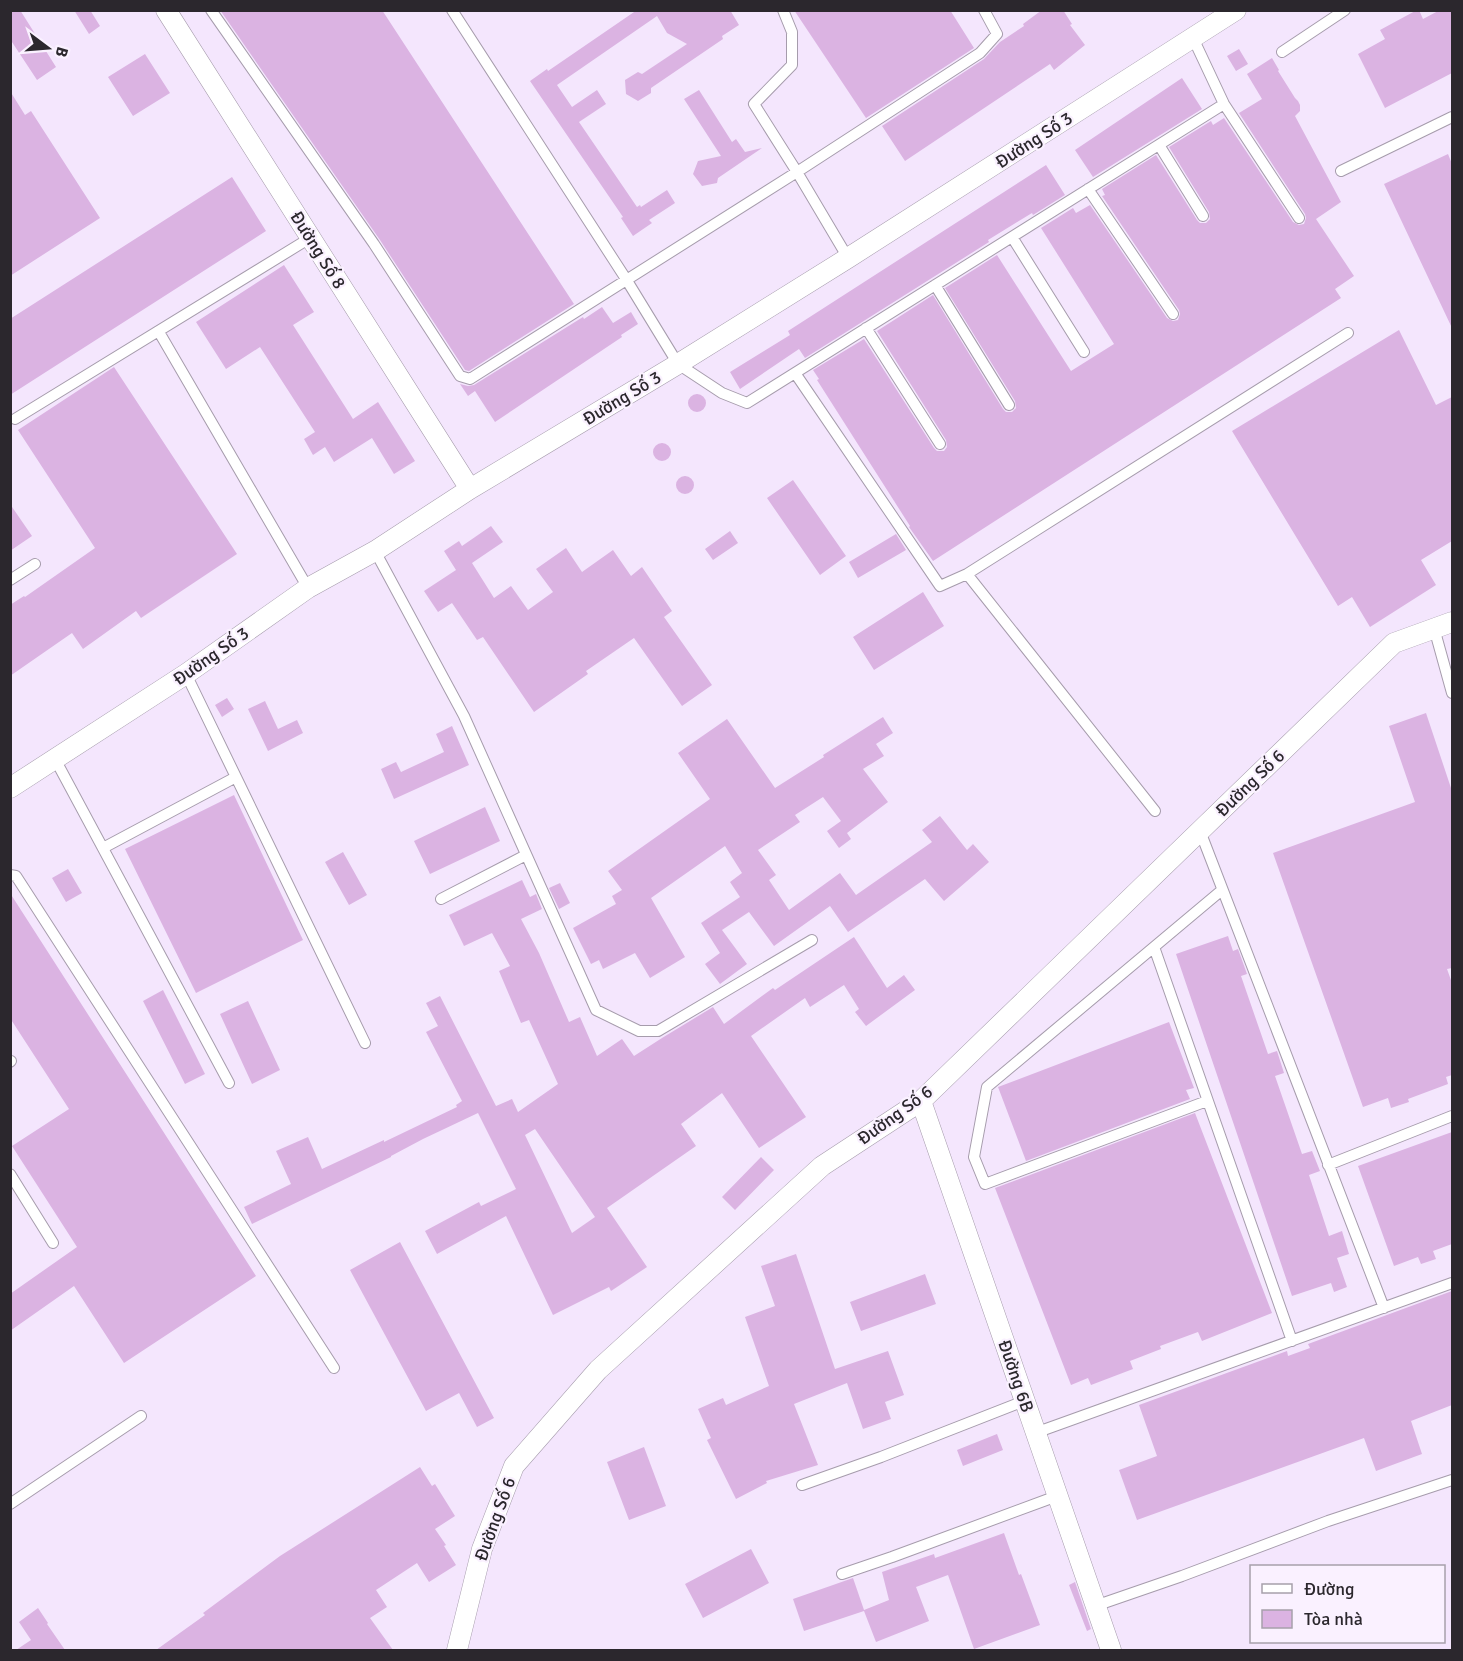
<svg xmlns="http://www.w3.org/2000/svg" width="1463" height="1661" font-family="Signika,sans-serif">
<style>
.built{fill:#f4e6fd;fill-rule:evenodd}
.building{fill:#dbb3e2;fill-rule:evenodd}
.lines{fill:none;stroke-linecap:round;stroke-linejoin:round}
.lane-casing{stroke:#a69cac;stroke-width:12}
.street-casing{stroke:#a69cac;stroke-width:21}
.lane{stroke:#fff;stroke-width:10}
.street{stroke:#fff;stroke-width:20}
.labels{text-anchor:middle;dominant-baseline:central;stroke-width:4.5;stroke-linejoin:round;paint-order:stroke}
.street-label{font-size:18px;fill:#2b272d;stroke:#faf1ff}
</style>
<rect width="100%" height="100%" fill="#faf1ff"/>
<!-- built -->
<path class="built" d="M11,11H1452V1650H11ZM1252,1566H1444V1642H1252Z"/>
<!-- building -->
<path class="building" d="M10,10H20L56,67L37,80L10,39Z
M74,10H90L100,26L89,34Z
M220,10H382L574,304L469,371L465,370L380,240Z
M637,10H730L739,25L722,36L723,39L651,88V93L638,101L626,94L625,80L638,72L642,74L687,44L667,33L657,16L557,85L572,107L597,90L606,104L579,122L637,207L640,205L641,207L667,190L675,203L649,220L652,223L633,236L621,218L623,217L530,81L547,69L548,71Z
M794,10H950L974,48L866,118Z
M1042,10H1063L1072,24L1070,25L1085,45L1054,70L1050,64L905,161L882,126L984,59L1000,42L1024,26L1023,24Z
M1417,10H1419L1423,19L1440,10H1452V73L1385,108L1358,54L1385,39L1380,30Z
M1239,49L1248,64L1236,71L1227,56Z
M145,54L170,93L133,116L108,77Z
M1272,58L1279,70L1278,71L1295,98L1298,101L1300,105V111L1295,116L1341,202L1316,219L1354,276L1335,289L1341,298L933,561L909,527L910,526L817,380L819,379L813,370L864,339L934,448L937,451H944L947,447L946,440L877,331L933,295L1003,409L1006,412H1012L1016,408L1015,401L945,288L997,255L1071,371L1114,344L1041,228L1073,208L1076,213L1090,205L1167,318L1173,321L1178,320L1180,314L1179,310L1102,196L1105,195L1102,189L1156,155L1197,220L1200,223H1206L1210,219L1209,212L1169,147L1211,121L1213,125L1224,118L1293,222L1299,225L1304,224L1306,218L1305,214L1239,113L1262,99L1247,74Z
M1182,78L1202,109L1093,177L1075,150Z
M699,90L732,142L736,139L745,152L762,148L718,178L717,183L702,186L693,174L698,161L721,156L684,99Z
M10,91L25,115L31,111L100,218L10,276Z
M1448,154L1452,164V328L1384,184Z
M1046,165L1065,195L1033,215L1032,213L988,240L989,242L805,358L799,349L740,389L730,372L790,335L788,331Z
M232,177L266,231L10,395V319Z
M284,265L314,312L293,325L353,419L378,402L415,461L394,474L372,438L334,462L325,447L313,455L304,439L315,432L260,347L226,369L196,322Z
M602,307L613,323L631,312L638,324L621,335L622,337L495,422L475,391L468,396L460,384L468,386L474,385L583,317L584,319Z
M1399,330L1436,405L1452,397V541L1421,560L1436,585L1370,627L1352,597L1338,606L1232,431Z
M114,367L237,554L141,618L136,611L83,649L72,633L10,676V605L24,596L25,597L95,548L18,430Z
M688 403a9 9 0 1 1 18 0a9 9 0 1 1-18 0Z
M653 452a9 9 0 1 1 18 0a9 9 0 1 1-18 0Z
M676 485a9 9 0 1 1 18 0a9 9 0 1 1-18 0Z
M793,480L846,556L820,575L767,498Z
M10,504L32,536L10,551Z
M491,526L503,542L472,563L494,598L511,586L528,610L553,592L536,569L566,548L582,572L613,550L631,576L642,567L672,611L664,617L712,685L682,706L634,638L586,671L588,674L534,712L483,637L477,640L452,603L438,612L424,591L456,570L444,551L459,541L462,546Z
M730,531L738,543L713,560L705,549Z
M896,534L906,550L858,578L849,562Z
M923,592L944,626L874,670L853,637Z
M227,698L234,709L222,717L215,705Z
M265,701L278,729L297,720L303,733L268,751L248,709Z
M1426,713L1452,791V968L1447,969L1452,983V1075L1446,1077L1448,1084L1408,1099L1409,1102L1391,1108L1388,1098L1363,1107L1273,853L1415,802L1389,726Z
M883,717L893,733L876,744L884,756L863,769L888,802L847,833L851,839L839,848L827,831L841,821L823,797L795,815L800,822L758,850L776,875L769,880L789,910L840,873L856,895L932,842L922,830L940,816L967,850L973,844L989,862L944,901L925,879L848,932L830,906L774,946L749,912L722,930L747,964L720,984L705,964L720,953L701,923L740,897L730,882L742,873L725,846L651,898L685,957L650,978L635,953L603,969L599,960L591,964L573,928L616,904L612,896L622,890L608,871L710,799L678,753L727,719L775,788L824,757L823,755Z
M452,726L469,765L394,799L381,769L396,762L401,772L444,752L436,734Z
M234,795L303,940L196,993L125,849Z
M485,807L500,841L430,874L414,841Z
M343,852L367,895L349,905L325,862Z
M68,869L82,893L66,902L52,878Z
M522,880L530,897L536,894L542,909L521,919L539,953L569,1022L580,1017L597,1056L622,1039L634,1056L662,1038L713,1007L724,1024L773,988L775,990L854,937L887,988L904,975L915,990L866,1026L855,1012L859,1009L844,985L810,1007L805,998L751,1036L806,1117L759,1148L722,1093L681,1124L696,1146L607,1208L647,1267L611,1291L609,1287L553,1315L506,1216L437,1254L425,1231L479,1202L481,1206L516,1189L478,1113L423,1139L391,1156V1157L252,1224L244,1207L291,1184L276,1151L308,1137L322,1169L384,1140V1142L457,1107L456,1105L462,1101L426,1032L438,1026L426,1003L440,996L496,1106L512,1099L518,1112L558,1084L529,1020L521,1023L499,971L510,966L492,933L464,946L449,915ZM535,1129L595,1217L572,1233L525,1135Z
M560,883L570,903L559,909L549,888Z
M10,893L256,1276L124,1363L74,1286L10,1331V1294L77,1247L12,1146L69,1109L10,1018Z
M1228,936L1233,951L1238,949L1247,974L1241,976L1268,1054L1277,1051L1284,1073L1275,1076L1302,1154L1312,1151L1320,1171L1309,1175L1329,1236L1342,1231L1349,1254L1337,1258L1347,1287L1334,1292L1331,1283L1292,1296L1176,954Z
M163,990L205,1074L185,1084L143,1001Z
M248,1001L280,1070L252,1084L220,1014Z
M1169,1022L1194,1088L1186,1090L1190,1099L1026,1161L998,1087Z
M1195,1113L1272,1313L1202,1341L1198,1332L1160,1346L1161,1349L1130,1361L1133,1369L1091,1385L1088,1378L1071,1385L995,1188Z
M1452,1132V1244L1433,1251L1436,1259L1421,1264L1418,1257L1394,1266L1358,1166Z
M761,1157L774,1170L735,1210L722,1197Z
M400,1242L494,1418L477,1427L459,1393L426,1411L350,1270Z
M796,1254L835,1369L888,1351L904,1395L885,1402L891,1419L863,1429L847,1383L794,1404L818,1465L766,1481L767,1483L736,1499L707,1440L711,1438L698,1409L723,1398L726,1405L769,1386L745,1317L775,1306L761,1266Z
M925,1274L936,1304L861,1331L850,1302Z
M1452,1291V1405L1411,1421L1422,1454L1376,1471L1364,1438L1137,1520L1119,1470L1157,1456L1139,1405L1287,1351L1288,1356L1310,1348L1308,1344Z
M997,1434L1003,1450L963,1466L957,1450Z
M644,1447L666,1506L629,1520L607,1462Z
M420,1467L432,1486L435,1484L455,1516L435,1529L446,1545L444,1546L456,1565L429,1582L417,1563L376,1590L387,1607L370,1618L393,1650H156L205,1615L203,1613L280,1556Z
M1004,1533L1019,1575L1021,1574L1040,1625L974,1649L948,1575L916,1587L929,1621L876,1642L864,1611L804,1631L793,1599L853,1578L864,1610L889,1600L882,1572L934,1554L935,1558Z
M751,1549L769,1583L703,1618L685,1584Z
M1075,1582L1091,1629L1087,1631L1069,1585Z
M38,1608L48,1623L47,1624L65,1650H16L31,1640L19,1622Z"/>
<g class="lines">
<defs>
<path id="lane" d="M211,10L374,244L460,376L470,379L797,172L980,53L997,34L984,10
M452,10L626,279L678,364L722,393L747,403L1224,104
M783,10L792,32V65L754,104L797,172L848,258
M1193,38L1224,104L1299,218
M1282,52L1345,10
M1159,145L1203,216
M1341,171L1452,117
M1088,189L1173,314
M1012,237L1084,352
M935,285L1009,405
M866,328L940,444
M159,332L308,588
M795,373L940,586L967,574L1348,333
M15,419L310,238
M375,551L464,716L596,1010L639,1031H658L812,940
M967,574L1155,811
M10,580L35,564
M1434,628L1452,693
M186,674L365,1043
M55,759L229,1083
M1200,831L1384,1308
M103,848L236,777
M10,875L16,876L334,1368
M441,899L526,855
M1154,947L1292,1341
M10,1062L11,1061
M1207,1101L985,1184L974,1157L987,1087L1222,890
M1328,1165L1452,1116
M10,1174L53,1243
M1035,1433L1452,1283
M802,1485L881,1457L1024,1401
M10,1504L141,1416
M842,1574L892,1557L1057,1496
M1095,1606L1182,1576L1328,1521L1452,1480"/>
<path id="street" d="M166,10L470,489
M10,788L186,674L308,588L375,551L470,489L678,364L848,258L1236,10
M921,1101L1111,1650
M457,1650L482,1549L514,1466L598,1370L822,1166L921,1101L1394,643L1452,622"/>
</defs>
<!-- lane casing -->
<use href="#lane" class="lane-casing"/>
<!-- street casing -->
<use href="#street" class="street-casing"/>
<!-- lane -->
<use href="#lane" class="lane"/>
<!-- street -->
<use href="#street" class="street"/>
</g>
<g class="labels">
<!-- street labels -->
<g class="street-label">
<text transform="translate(1034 140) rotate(-33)">Đường Số 3</text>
<text transform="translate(318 250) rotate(58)">Đường Số 8</text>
<text transform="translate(622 398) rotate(-31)">Đường Số 3</text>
<text transform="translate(211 656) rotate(-35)">Đường Số 3</text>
<text transform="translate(1250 783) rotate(-44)">Đường Số 6</text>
<text transform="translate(895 1115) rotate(-36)">Đường Số 6</text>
<text transform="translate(1016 1376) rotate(71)">Đường 6B</text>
<text transform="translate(495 1519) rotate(-70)">Đường Số 6</text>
</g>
</g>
<!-- border -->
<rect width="1463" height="1661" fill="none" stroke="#2b272d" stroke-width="24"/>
<!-- legend -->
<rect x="1250" y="1565" width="195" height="78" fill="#faf1ff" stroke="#a7a0ab" stroke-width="1.5"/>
<rect x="1262" y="1584" width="30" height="9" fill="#ffffff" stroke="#a7a0ab" stroke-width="1.5"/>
<text x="1304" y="1595" font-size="18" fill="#2b272d">Đường</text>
<rect x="1262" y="1610" width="30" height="18" fill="#dbb3e2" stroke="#a7a0ab" stroke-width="1.5"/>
<text x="1304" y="1625" font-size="18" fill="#2b272d">Tòa nhà</text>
<!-- north arrow -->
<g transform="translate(48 48) rotate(106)" stroke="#faf1ff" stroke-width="4.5" paint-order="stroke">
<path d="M0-4.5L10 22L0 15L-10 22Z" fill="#2b272d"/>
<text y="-9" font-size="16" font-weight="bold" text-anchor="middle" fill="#2b272d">B</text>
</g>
</svg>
